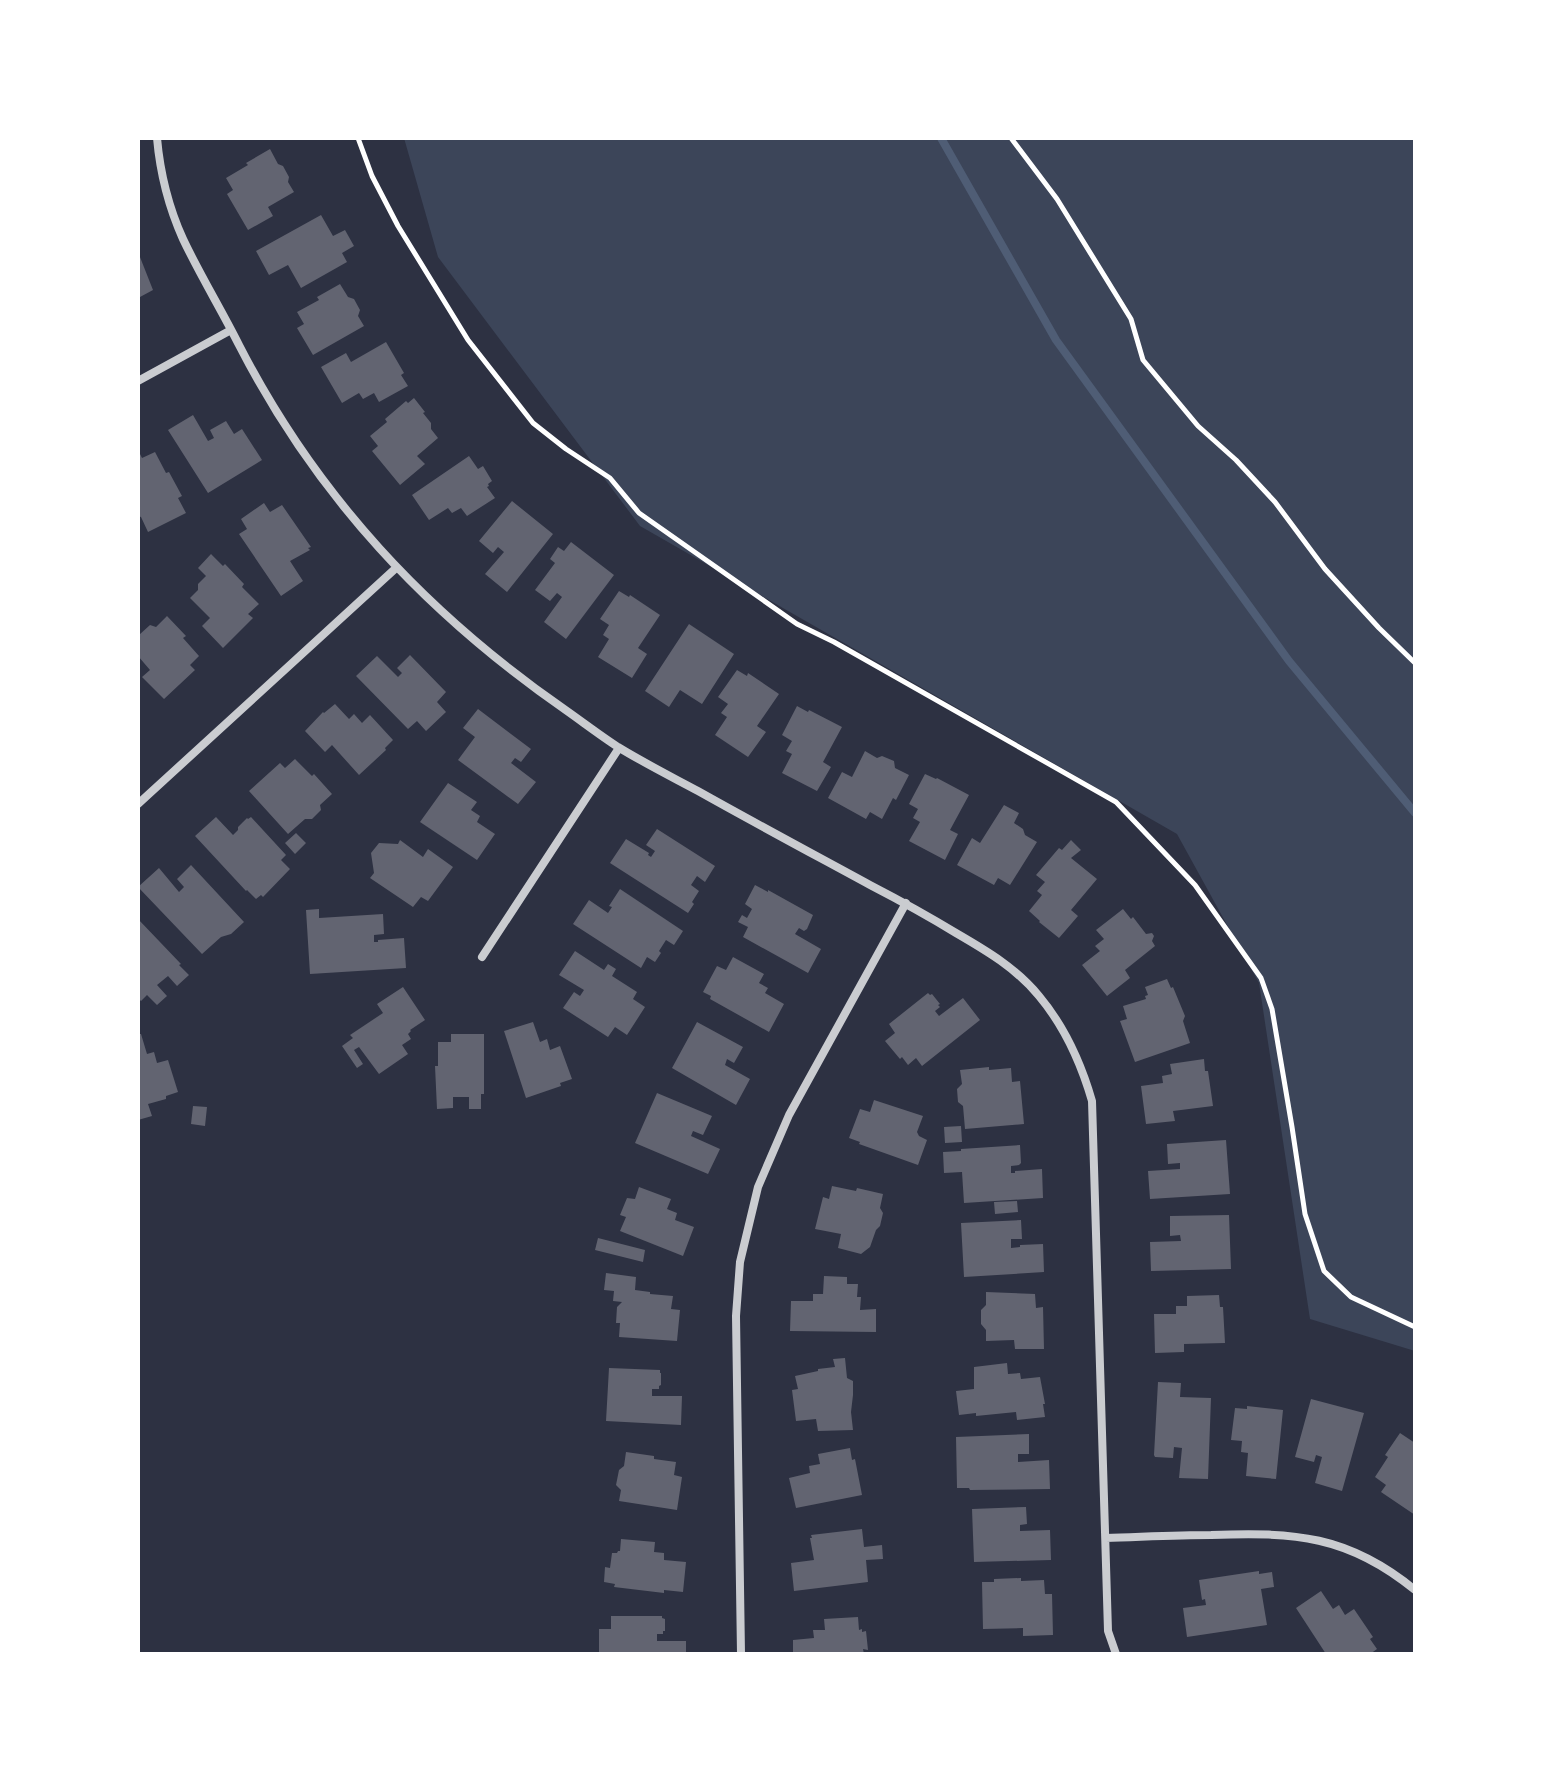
<svg xmlns="http://www.w3.org/2000/svg" width="1553" height="1792" font-family="'Noto Sans',sans-serif">
<style>
.green{fill:#3c4559}
.lines{fill:none;stroke-linecap:round;stroke-linejoin:round}
.stream{stroke:#4f5d75;stroke-width:8}
.building{fill:#626471}
.path{stroke:#fff;stroke-width:5}
.minor{stroke:#caccd0;stroke-width:8}
</style>
<rect width="100%" height="100%" fill="#2d3142"/>
<!-- green -->
<path class="green" d="M404,138H1415V1351L1310,1319L1259,983L1177,834L640,526L438,257Z"/>
<g class="lines">
<!-- stream -->
<path class="stream" d="M941,138L1056,340L1289,661L1415,813"/>
</g>
<!-- building -->
<path class="building" d="M270,149L278,164L283,166L289,177L288,182L294,192L268,207L273,216L248,230L227,194L233,190L226,178L248,165L246,163Z
M321,215L333,236L345,230L354,246L342,253L347,262L301,288L288,265L269,275L256,251Z
M138,252L153,290L140,297L138,296Z
M340,284L348,297L354,299L360,310L358,316L364,326L313,355L297,328L304,324L297,312L319,300L317,297Z
M386,342L404,373L401,375L408,386L379,402L374,393L363,399L359,393L342,403L321,367L346,353L351,362Z
M414,398L425,412L423,413L431,423V429L438,438L417,456L425,464L400,485L372,451L378,446L370,436L387,422L385,419L406,401L408,403Z
M193,415L208,441L214,438L210,430L226,421L234,434L242,429L262,460L208,493L168,430Z
M138,450L142,458L155,452L166,473L169,472L182,496L178,498L186,513L148,532L141,517L138,516Z
M469,456L478,469L483,466L492,481L488,484L489,486L487,487L495,498L467,516L461,508L452,513L448,508L429,520L412,495Z
M512,501L553,534L507,592L485,574L504,552L498,547L493,553L479,541Z
M264,503L270,512L282,505L311,547L308,548L310,550L290,561L303,581L281,596L239,534L247,529L241,519Z
M571,542L614,575L566,639L544,622L562,597L557,593L550,601L535,590L555,563L550,559L558,547L564,551Z
M211,554L223,566L225,564L244,584L242,587L259,604L248,614L253,618L223,648L202,626L210,618L190,598L198,590V584L206,576L198,568Z
M619,591L629,597L630,595L660,615L638,648L647,654L632,678L598,657L609,639L603,635L609,625L600,619Z
M167,616L186,636L183,638L199,656L190,665L195,670L164,699L142,677L150,670L138,656V643L140,642L139,635L150,625L156,627Z
M689,624L734,654L702,704L680,690L669,707L645,691Z
M410,655L446,692L437,702L446,712L426,731L417,721L408,729L356,676L377,656L398,677L402,673L397,668Z
M737,670L747,676L748,673L779,694L757,726L766,732L748,757L715,735L727,717L721,713L728,704L718,697Z
M335,704L349,719L354,714L362,723L370,715L393,740L385,748L386,750L359,775L332,745L325,752L305,731L323,712L324,713Z
M797,706L808,712L809,710L842,727L823,762L831,767L817,791L782,773L792,754L786,751L792,741L782,735Z
M478,709L531,749L521,762L515,758L511,763L536,782L518,804L458,760L475,737L463,728Z
M865,751L877,758L882,756L894,761L895,768L909,775L896,800L893,798L882,819L870,812L866,819L828,798L842,772L852,777Z
M295,759L312,776L314,774L332,794L320,805L321,810L312,819H305L288,834L249,791L280,763L285,768Z
M925,774L936,779L937,778L969,795L950,830L958,834L945,860L909,841L920,822L913,818L918,809L909,804Z
M448,783L477,802L471,810L480,816L477,822L495,834L477,860L420,822Z
M1004,805L1019,813L1014,823L1023,829L1025,835L1037,842L1010,885L998,878L994,885L957,865L972,838L980,843Z
M216,817L233,835L238,830V827L247,818L248,819L251,817L286,855L281,860L290,869L263,897L261,895L256,899L247,890L246,891L195,836Z
M657,829L715,866L705,882L697,876L691,885L699,891L692,902L694,904L688,913L610,863L626,839L649,853L648,855L651,857L655,851L646,845Z
M296,833L306,843L295,854L285,843Z
M400,840L423,857L428,849L453,867L428,901L421,897L413,907L370,878L374,873L371,853L379,843L398,844Z
M1071,840L1081,850L1071,858L1097,879L1071,910L1078,916L1059,938L1039,922L1040,921L1029,911L1042,895L1037,891L1045,882L1036,875L1059,848L1062,850Z
M191,865L244,922L231,934L221,937L202,954L138,887L159,868L179,892L184,887L177,879Z
M755,885L768,892V890L813,915L807,929L804,931L799,928L795,934L821,949L808,973L743,937L748,927L738,922L742,915L747,918L752,909L745,904Z
M620,889L683,931L674,945L666,940L659,951L661,953L655,962L647,957L641,968L573,924L589,900L608,913L612,907L609,906Z
M319,909V918L383,914L384,934L374,935V942H378V940L404,938L406,968L310,974L306,910Z
M1123,909L1131,919L1133,917L1146,934L1152,933L1154,936L1152,941L1155,946L1125,970L1130,978L1107,996L1082,965L1100,951L1095,946L1104,939L1096,930Z
M138,919L181,964L179,965L189,975L177,986L168,976L157,985L167,996L157,1005L147,995L141,1001L138,998Z
M575,951L604,970L608,964L616,969L612,976L637,992L633,999L645,1007L627,1035L615,1027L608,1037L563,1008L574,992L580,996L584,990L559,975Z
M733,957L764,974L759,983L768,988L765,993L784,1004L769,1032L710,999L711,996L703,992L717,966L726,970Z
M1167,979L1171,988L1173,987L1185,1016L1183,1021L1190,1043L1135,1062L1120,1021L1127,1019L1123,1006L1146,999L1145,996L1148,995L1145,987Z
M403,987L425,1020L410,1030L411,1031L408,1034L411,1039L402,1045L408,1054L379,1074L359,1047L354,1050L363,1064L357,1068L342,1046L353,1038L350,1035L383,1013L377,1004Z
M928,993L930,995L932,994L940,1004L938,1005L940,1007L935,1011L939,1016L963,998L980,1020L922,1066L916,1058L908,1065L902,1057L900,1059L885,1041L895,1033L889,1024Z
M533,1022L540,1042L547,1039L550,1050L560,1046L572,1079L560,1083L561,1086L526,1098L504,1031Z
M697,1022L743,1047L734,1063L727,1059L725,1065L750,1079L736,1105L672,1068Z
M138,1034H141L147,1054L154,1052L157,1063L168,1060L178,1092L166,1096V1099L148,1104L152,1116L138,1120Z
M451,1034H484V1094H481V1109H469V1097H453V1108L437,1109L435,1066H438V1042H451Z
M1204,1059L1205,1071H1208L1213,1106L1173,1111L1175,1121L1146,1124L1141,1086L1163,1083L1162,1076L1172,1074L1170,1064Z
M989,1067V1070L1011,1068L1012,1082L1020,1081L1024,1124L965,1129L963,1106L958,1102L957,1089L962,1084L960,1070Z
M657,1093L712,1116L703,1135L693,1131L691,1136L720,1149L708,1174L635,1143Z
M874,1100L923,1116L917,1132L919,1136L927,1140L918,1165L859,1144L860,1142L849,1138L860,1109L870,1112Z
M193,1106L207,1107L205,1126L191,1124Z
M961,1126L962,1142L945,1143L944,1127Z
M1226,1140L1230,1194L1150,1199L1148,1171L1180,1169V1163L1168,1164L1167,1144Z
M1020,1145L1021,1163L1019,1165L1011,1166V1173H1015V1171L1042,1169L1043,1198L964,1203L962,1172L944,1173L943,1152L961,1151V1149Z
M832,1186L856,1191L857,1188L883,1194L880,1208L883,1213L880,1226L876,1230L870,1247L861,1254L838,1248L841,1234L815,1229L823,1197L829,1199Z
M639,1187L671,1199L667,1209L677,1213L675,1220L694,1227L683,1256L620,1231L626,1217L620,1215L627,1198L635,1199Z
M1017,1201L1018,1212L995,1214L994,1202Z
M1229,1215L1231,1269L1151,1271L1150,1242L1181,1241L1180,1235L1170,1236V1216Z
M1021,1220L1022,1239H1011V1248L1020,1247V1245L1043,1244L1044,1272L964,1277L961,1223Z
M598,1238L645,1250L643,1262L595,1250Z
M606,1273L636,1277L635,1290L650,1292V1294L673,1296L671,1309L680,1310L677,1341L619,1337L620,1323H616L617,1307L622,1302L613,1301L614,1291L604,1290Z
M824,1276L847,1277V1284H858L857,1297H861L860,1310L876,1309V1332L790,1331L791,1301H813V1294H823Z
M986,1292L1035,1294L1036,1308L1043,1307L1044,1349H1015L1014,1340L986,1341V1330L981,1324V1310L986,1305Z
M1219,1295L1220,1307H1223L1225,1343L1184,1344V1352L1155,1353L1154,1314H1176V1306H1187V1296Z
M845,1358L847,1378L853,1381V1395L851,1412L853,1430L818,1431L816,1419L796,1421L792,1390L798,1389L795,1376L818,1371V1369L835,1367L833,1359Z
M1007,1363L1008,1374L1020,1373L1021,1379L1040,1377L1045,1404H1043L1045,1417L1017,1420L1016,1412L976,1416V1413L959,1415L956,1391L974,1389V1367Z
M609,1368L660,1370V1373H661V1385L659,1386V1389H652V1396H682L681,1425L606,1421Z
M1158,1382L1181,1383L1180,1397L1211,1398L1208,1479L1179,1478L1182,1448L1174,1447L1173,1458L1155,1457L1154,1455Z
M1311,1399L1364,1413L1342,1491L1315,1483L1322,1457L1316,1455L1314,1462L1295,1457Z
M1247,1406L1283,1410L1276,1479L1246,1476L1248,1453L1241,1452L1242,1441L1231,1440L1235,1408L1247,1409Z
M1400,1433L1415,1443V1515L1381,1492L1386,1485L1375,1477L1388,1457L1385,1455Z
M1029,1434V1454H1018V1462L1049,1460L1050,1489L970,1490L969,1488H957L956,1437Z
M850,1448L852,1460L855,1459L862,1495L796,1508L789,1478L810,1473L809,1466L820,1464L818,1454Z
M626,1452L654,1456V1459L676,1462L674,1475L682,1477L677,1510L619,1501L621,1490L616,1485L619,1470L624,1466Z
M1026,1507L1027,1524L1020,1525V1531L1050,1530L1051,1560L974,1562L972,1509Z
M862,1529L864,1547L882,1545L883,1559L866,1560L868,1582L794,1591L791,1563L814,1560L810,1538H812L811,1535Z
M621,1539L655,1542L654,1552L664,1553V1560L686,1562L683,1592L664,1590V1593L614,1587L615,1584L604,1582L605,1567L610,1568L612,1553H617L618,1551H620Z
M1259,1571V1574L1272,1572L1274,1587L1261,1589L1267,1625L1187,1637L1183,1608L1206,1605L1205,1599L1202,1600L1199,1580Z
M1021,1578V1581L1044,1580L1045,1594H1052L1053,1635L1023,1636V1628L983,1629L982,1582H994V1579Z
M1321,1591L1333,1609L1339,1605L1345,1615L1354,1609L1373,1637L1370,1639L1377,1649L1370,1654H1326L1296,1608Z
M611,1616H662V1618L665,1619V1631H663V1634H657V1641H686V1654H599V1629H611Z
M858,1617L859,1630L862,1629V1632L866,1631L868,1650L863,1649L864,1654H793V1640L814,1638L813,1630H825L824,1619Z"/>
<g class="lines">
<!-- path -->
<path class="path" d="M358,138L372,176L398,226L468,340L533,423L566,449L610,478L639,513L797,624L834,642L1116,802L1195,885L1261,978L1272,1009L1292,1127L1305,1214L1324,1271L1351,1297L1415,1327
M1011,138L1057,199L1131,319L1143,360L1198,426L1236,460L1275,502L1325,569L1379,628L1415,663"/>
<!-- minor -->
<path class="minor" d="M157,138C160,172 169,208 183,239C200,275 221,309 239,345C317,497 427,614 567,711C584,723 601,736 618,747C644,763 672,777 698,791C755,823 813,854 870,885C899,900 928,916 956,933C987,951 1016,968 1039,996C1065,1027 1081,1063 1092,1101L1108,1631L1116,1654
M138,381L231,330
M138,804L396,568
M482,957L619,748
M1106,1538C1141,1537 1176,1535 1211,1535C1294,1532 1348,1535 1415,1590
M741,1654L736,1316L740,1262L758,1187L789,1115L906,903"/>
</g>
<!-- border -->
<rect width="1553" height="1792" fill="none" stroke="#ffffff" stroke-width="280"/>
</svg>
